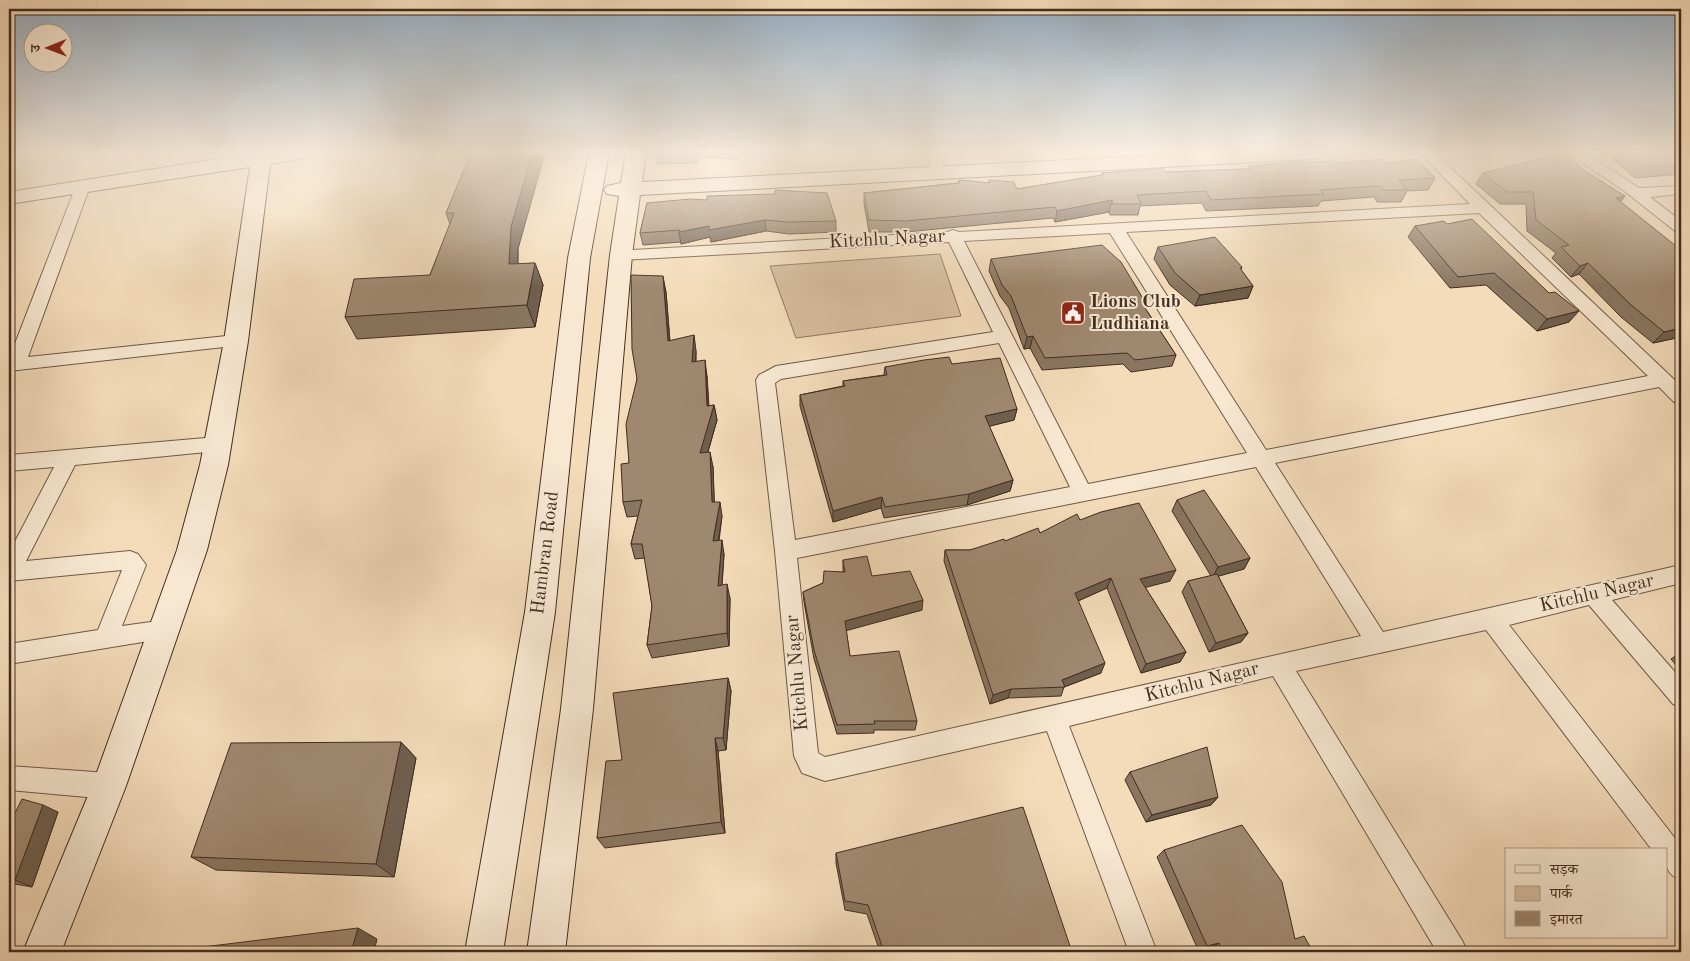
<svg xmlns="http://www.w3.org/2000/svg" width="1690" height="961" font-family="'Old Standard TT','Noto Serif Devanagari',serif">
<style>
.green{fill:#d6bea0;stroke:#8c7660}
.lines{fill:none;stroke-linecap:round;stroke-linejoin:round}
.street-casing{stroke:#6e5946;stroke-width:2}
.secondary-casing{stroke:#422d20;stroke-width:2}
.street{fill:#f8e8d2;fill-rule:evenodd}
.secondary{fill:#f8e8d2;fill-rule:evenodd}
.wall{fill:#897560;stroke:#422d20}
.shaded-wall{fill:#6f5f4e;stroke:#422d20}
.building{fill:#9f8870;stroke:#422d20}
.labels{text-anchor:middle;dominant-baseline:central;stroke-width:4;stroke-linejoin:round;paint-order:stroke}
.street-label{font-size:19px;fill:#422d20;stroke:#f8e8d2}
.poi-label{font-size:19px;font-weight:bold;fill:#422d20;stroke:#f8e8d2;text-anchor:start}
</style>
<rect width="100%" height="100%" fill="#f4dcba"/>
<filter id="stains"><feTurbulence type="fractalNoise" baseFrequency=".004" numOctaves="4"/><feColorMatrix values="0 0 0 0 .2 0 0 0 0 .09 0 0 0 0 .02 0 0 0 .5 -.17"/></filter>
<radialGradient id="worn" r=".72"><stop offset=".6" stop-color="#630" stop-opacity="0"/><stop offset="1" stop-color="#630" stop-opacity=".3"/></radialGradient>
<!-- green -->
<path class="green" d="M940,254L961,316L796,338L770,266Z"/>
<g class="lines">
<defs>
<path id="street" d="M926,153H940L946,174L944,177H934Z
M1420,153H1435L1681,386V404L1674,402L1659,387L1275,463L1383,632L1681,565V583L1612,600L1681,679V707L1673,704L1589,605L1509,625L1681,846V880C1665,874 1666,865 1666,850H1652L1486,630L1296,671L1463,942L1467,952H1437L1273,676L1069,726L1157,952H1129L1047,731L825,781L802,773L794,756L775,551L756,380L759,375L776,366L993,332L949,242L621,260L615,259L613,255L615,251L947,232L953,230L959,232L1470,204ZM1479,213L1648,376L1266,450L1126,232ZM1110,233L1247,453L1088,484L964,241ZM999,343L1070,487L795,540L775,383L781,379ZM1256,467L1361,636L825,757L818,753L797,558Z
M1568,153H1585L1639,188L1681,186V194L1650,197L1681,221V233L1675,231L1623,190Z
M83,182L90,186L28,357L236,335L242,337L245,341L242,345L9,371V359L76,186Z
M217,437L224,439L227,444L224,449L217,451L75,465L26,561L130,551L138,554L146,565L122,626L165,620L173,623L176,630L173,637L9,664V644L98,630L122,570L9,581V553L54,467L9,471V455Z
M9,766L109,773L118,777L122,786L118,795L109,799L9,790Z"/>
<path id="secondary" d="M256,153H313L310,157L270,164L248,341L228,465L207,550L126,786L61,952H23L92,786L177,550L200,465L224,341L250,167L9,204V192Z
M589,153H609L590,258L555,612L503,952H465L525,612L568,258Z
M626,153H646L642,182L1204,153H1324L1321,157L1314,159L640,195L632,255L593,709L565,952H527L561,709L610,255L619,196L607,194L604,190L607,186L621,183Z"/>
</defs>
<!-- street casing -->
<use href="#street" class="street-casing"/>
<!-- secondary casing -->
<use href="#secondary" class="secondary-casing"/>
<!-- street -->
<use href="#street" class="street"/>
<!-- secondary -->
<use href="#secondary" class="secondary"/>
</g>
<!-- wall -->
<path class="wall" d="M471,153L518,249V264L535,263L543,285L535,327L357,339L345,317L430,275L450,224L446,213Z
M655,153H790L776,154L738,155V159L697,157L698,163L657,164Z
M1616,153H1681V174L1635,178L1612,158Z
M1336,163H1386L1435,178L1428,190L1407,191L1401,202H1377L1374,197L1321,201L1318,206L1206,211L1202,203L1140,206L1138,215H1110L1109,212L1055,222L1053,218L906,232H869L864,204V193L958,183L959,180L989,183V180L1017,189L1102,175V173L1166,172L1248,169L1249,166Z
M1585,171L1621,202L1681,337L1653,343L1621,317L1579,274L1571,277L1552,258L1556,253L1527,231L1526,204H1500L1476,184L1483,173Z
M647,203L836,221V232L789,234L766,231L711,242L710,237L681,244V242L643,245L640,233Z
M1447,224L1569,322L1537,331L1486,285L1450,288L1408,237L1415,226Z
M1158,247L1242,267L1241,270L1253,286L1248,298L1195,306L1170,285L1154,259Z
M991,259L1147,311L1176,355L1172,366L1131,372L1123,364L1042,370L1030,348L1024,349L1009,308L1000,296L989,271Z
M666,292L670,341L696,351V361L707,376L709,406L714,405L717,420L708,452L713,467L714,502L722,516L719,541L724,554L722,585L730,598L729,646L652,658L647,645L652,606L645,558L635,559L631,544L638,516L627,517L623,502L629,463L637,379Z
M952,364L1017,409L1014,420L989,426L1013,480L1010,491L967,505L884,518L881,508L833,522L800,406V395L843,386V381L884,375L885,367Z
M1177,500L1250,558L1244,569L1218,576L1248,633L1241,642L1209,652L1182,592L1188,581L1211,576L1172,511Z
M1080,520L1170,581L1145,587L1186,652L1180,662L1141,673L1107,588L1078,601L1101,673L1064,687L1061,696L1008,698L990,704L944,561L945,550H970L1040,533Z
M843,560L872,576L922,610L846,630L850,656L917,721L915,730H874V733L837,734L814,659L804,602L803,592L823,583L843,572Z
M1681,652V671L1671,659Z
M728,678L731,691L726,750L718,751L725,833L605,848L597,838L622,760Z
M401,742L416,758L394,877L216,870L191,857Z
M1130,772L1218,797L1211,805L1146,822L1125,780Z
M58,812L32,887L9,883V825Z
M1164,850L1295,939L1313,952H1212L1211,948L1199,952L1157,857Z
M836,853L1072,952H880L867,914L845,910L836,863Z"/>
<!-- shaded-wall -->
<path class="shaded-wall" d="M532,153H545L518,249L517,287L509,264L511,227Z
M1625,196L1616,208V198Z
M1112,200L1109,212L1055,222L1057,211Z
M765,220L766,231L711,242L710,237L681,244L679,232L709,226Z
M535,263L543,285L535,327L527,305Z
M1588,263L1579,274L1571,277L1580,266Z
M663,276L666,292L671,357L668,341Z
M1253,286L1248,298L1195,306L1200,295Z
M1579,311L1569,322L1537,331L1547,319Z
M1681,328V337L1653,343L1664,332Z
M694,335L696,351L695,377L692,362Z
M1033,336L1030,348L1024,349L1027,337Z
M705,360L707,376L709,422L714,405L717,420L703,468L700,453L707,406Z
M1017,409L1014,420L983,428L985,416Z
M710,452L713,467L715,517L712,502Z
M1013,480L1010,491L967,505L969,494Z
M882,497L881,508L833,522V511Z
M720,502L722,516L716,556L713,541Z
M722,540L724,554L721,600L718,586Z
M1250,558L1244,569L1212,578L1218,567Z
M1176,570L1170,581L1136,590L1140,579Z
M1111,578L1107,588L1071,604L1075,593Z
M727,584L730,598L729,646L727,633Z
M923,600L922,610L845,631V621Z
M1248,633L1241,642L1209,652L1216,643Z
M1186,652L1180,662L1141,673L1146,664Z
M1105,663L1101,673L1064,687L1062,680Z
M728,678L731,691L726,750L723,738Z
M1011,689L1008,698L990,704L993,695Z
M715,738L718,751L725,833L721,822Z
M401,742L416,758L394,877L376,864Z
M1218,797L1211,805L1146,822L1152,815Z
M43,805L58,812L32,887L15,880Z
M358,928L377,939L374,952H351Z
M1219,943L1211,948L1199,952L1207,946Z"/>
<!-- building -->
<path class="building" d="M471,153H532L511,227L509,264L535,263L527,305L345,317L354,279L430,275L454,213H446Z
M1561,153H1565L1585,171L1625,196L1616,198L1681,250V328L1664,332L1631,305L1588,263L1580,266L1561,247L1569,245L1536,220L1533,192H1507L1483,173Z
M1627,153H1681V164L1643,167Z
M1383,159L1386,163L1418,159L1435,178L1399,180L1407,190H1383L1380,186L1320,190L1324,194L1211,200L1206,191L1137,195L1141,204H1113L1112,200L1057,211L1055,207L906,221L869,220L864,193L960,183L959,180L990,183L989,180L1014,182L1017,189L1103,175L1102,173L1140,170L1163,168L1166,172L1251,169L1249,166L1285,163L1334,161L1336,163Z
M775,190L827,193L836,221L788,222L765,220L709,230V226L679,232L680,230L640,233L647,203L690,199L707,200V196L775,194Z
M1472,219L1549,293L1555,292L1579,311L1547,319L1494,273L1458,277L1415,226L1444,221L1447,224Z
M1215,237L1242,267L1240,268L1253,286L1200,295L1175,273L1158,247Z
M1102,245L1121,262L1148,307L1145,308L1176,355L1135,360L1127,353L1045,358L1033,336L1027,337L1011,296L1002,285L991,259Z
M631,275L663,276L668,341L694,335L692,362L705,360L707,406L714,405L700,453L710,452L712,502H720L713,541L722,540L718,586L727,584V633L647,645L652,606L642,544H631L642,500L623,502L621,464L629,463L626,424L637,379L632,349Z
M949,357L952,364L1000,358L1017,409L985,416L1013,480L969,494L885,507L882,497L833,511L800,395L845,386L843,381L887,375L885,367L924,360Z
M1204,490L1250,558L1218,567L1177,500Z
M1139,503L1176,570L1140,579L1186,652L1146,664L1111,578L1075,593L1105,663L1062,680L1065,687L1011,689L993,695L945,550H970L1004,539L1005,541L1038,528L1040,533L1077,514L1080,520L1101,512Z
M867,556L872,576L910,571L923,600L845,621L850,656L899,651L917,721H874L875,724L837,725L814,650L803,592L823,583L824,571L845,572L843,560Z
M1217,574L1248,633L1216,643L1188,581Z
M728,678L723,738H715L721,822L597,838L606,761L622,760L613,693Z
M401,742L376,864L191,857L231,743Z
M1207,747L1218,797L1152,815L1130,772Z
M22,799L43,805L15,880L9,879V825Z
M1023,807L1072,952H907V950L884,952L868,905L845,901L836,853Z
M1242,825L1282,882L1295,939L1304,936L1313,952H1222L1219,943L1207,946L1164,850Z
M358,928L351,952H162Z"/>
<!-- sky -->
<linearGradient id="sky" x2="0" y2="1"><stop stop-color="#94acc1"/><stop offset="0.53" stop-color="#faefe0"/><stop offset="1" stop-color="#faefe0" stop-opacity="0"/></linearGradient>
<rect width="1690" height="287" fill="url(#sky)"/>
<!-- icons -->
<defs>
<symbol id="civic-square" viewBox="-11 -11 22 22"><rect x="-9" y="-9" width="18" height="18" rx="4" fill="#8f2418" stroke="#f8e8d2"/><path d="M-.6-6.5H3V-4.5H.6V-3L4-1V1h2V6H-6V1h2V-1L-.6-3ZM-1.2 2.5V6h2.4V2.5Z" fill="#fff"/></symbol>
</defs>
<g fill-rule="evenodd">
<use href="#civic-square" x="1059" y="299" width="28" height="28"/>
</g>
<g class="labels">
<!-- street labels -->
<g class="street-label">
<text transform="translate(887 240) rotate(-3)">Kitchlu Nagar</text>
<text transform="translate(546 553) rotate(-83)">Hambran Road</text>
<text transform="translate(1597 594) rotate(-13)">Kitchlu Nagar</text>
<text transform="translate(798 673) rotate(-95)">Kitchlu Nagar</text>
<text transform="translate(1202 683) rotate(-14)">Kitchlu Nagar</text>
</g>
<!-- poi labels -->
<g class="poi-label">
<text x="1090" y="302">Lions Club<tspan x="1090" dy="22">Ludhiana</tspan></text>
</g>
</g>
<!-- margin -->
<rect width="1690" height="961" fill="none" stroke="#f4dcba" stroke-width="30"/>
<rect x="10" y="10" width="1670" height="941" fill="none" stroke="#422d20" stroke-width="2.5"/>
<rect x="15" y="15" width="1660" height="931" fill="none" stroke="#422d20"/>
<!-- legend -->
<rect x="1505" y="848" width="162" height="90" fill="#f8e8d2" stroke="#af9d8b"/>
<rect x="1515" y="865" width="25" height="8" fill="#f8e8d2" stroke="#af9d8b"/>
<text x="1550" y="874" font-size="15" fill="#422d20">सड़क</text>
<rect x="1515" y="886" width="25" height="15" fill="#d6bea0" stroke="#af9d8b"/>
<text x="1550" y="898" font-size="15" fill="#422d20">पार्क</text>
<rect x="1515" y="911" width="25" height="15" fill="#9f8870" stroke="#af9d8b"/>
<text x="1550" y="924" font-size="15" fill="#422d20">इमारत</text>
<!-- north arrow -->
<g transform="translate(48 48) rotate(269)"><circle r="24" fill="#f8e8d2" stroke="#af9d8b"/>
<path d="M0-4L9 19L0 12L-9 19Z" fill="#8f2418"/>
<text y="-8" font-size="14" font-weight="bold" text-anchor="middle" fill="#422d20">उ</text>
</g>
<rect width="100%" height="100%" filter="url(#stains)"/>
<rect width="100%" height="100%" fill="url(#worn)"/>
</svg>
